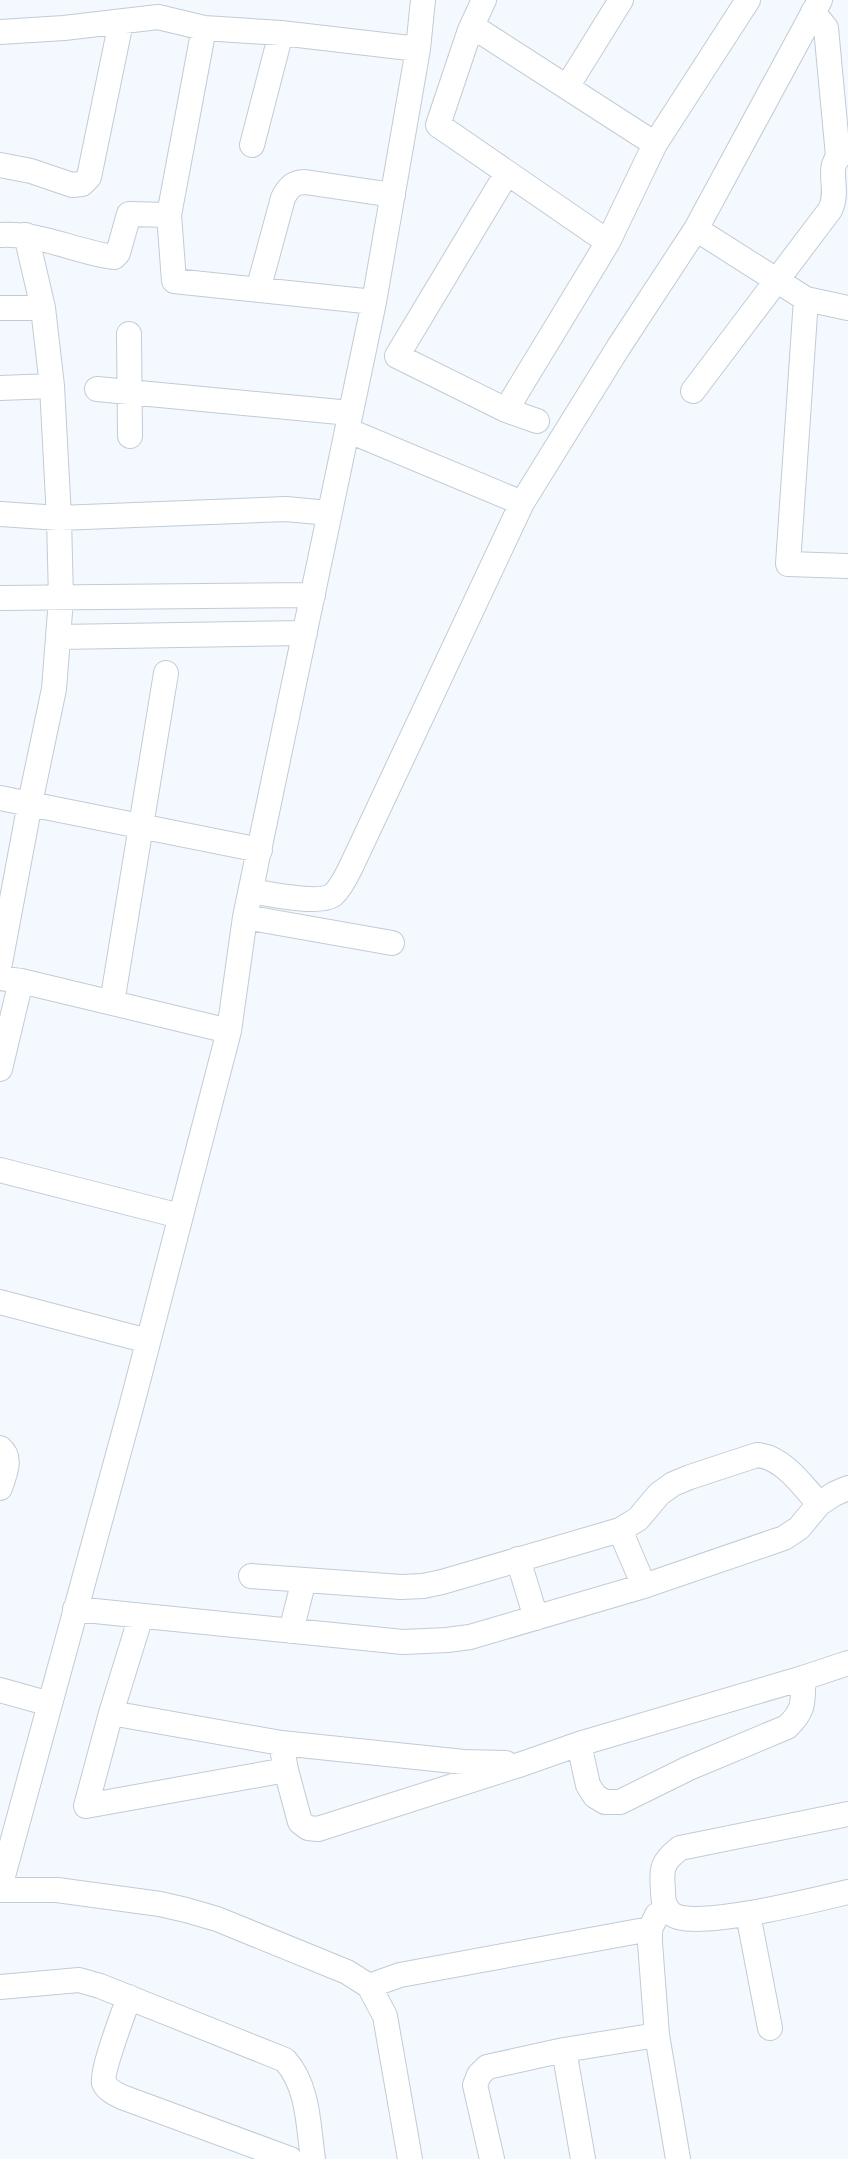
<svg xmlns="http://www.w3.org/2000/svg" width="848" height="2159" font-family="Ubuntu,sans-serif">
<style>
.lines{fill:none;stroke-linecap:round;stroke-linejoin:round}
.minor-casing{stroke:#c1ccd3;stroke-width:26}
.minor{stroke:#fff;stroke-width:24}
</style>
<rect width="100%" height="100%" fill="#f3f9fe"/>
<g class="lines">
<defs>
<path id="minor" d="M484,0L470,30L438,125L608,242
M813,12L826,28L838,156
M472,26L655,144
M0,32L64,28L158,17L204,28L281,33L418,49
M567,87L621,0
M252,145L281,33
M0,165L31,171L72,185L82,184L89,177L121,22
M507,173L397,356L506,410L537,421
M169,215L174,281L374,302
M696,229L806,299L848,308
M0,235C38,232 76,252 114,257L118,253L129,214L169,215L204,28
M258,290L283,198C288,188 293,182 305,182L393,195
M806,299L788,564L848,566
M0,308H43
M129,334L130,436
M0,388L52,386
M97,389L350,413
M693,391L830,210C842,186 820,163 848,151
M506,410L608,242L655,144L748,0
M347,430L522,503
M0,514L59,518L286,509L329,513
M0,598L313,595
M58,637L305,633
M0,798L260,850
M251,891C270,894 318,905 333,895C340,889 346,877 350,869L522,503L618,348L696,229L820,0
M245,917L392,943
M0,963L30,803L54,689L61,599L59,518L52,386L43,308L26,235
M0,978L21,981L229,1031
M112,1003L166,673
M0,1069L21,981
M0,1170L180,1216
M0,1302L148,1341
M0,1448C13,1458 4,1475 0,1488
M620,1530L644,1586
M518,1559L536,1618
M251,1576L401,1587L423,1586L442,1582L620,1530L638,1519L659,1494L673,1484L690,1477L757,1455C783,1457 803,1486 819,1504
M75,1609L403,1642L447,1640L470,1637L644,1586L784,1538L799,1528L819,1504L834,1494L848,1488
M141,1616L111,1713L86,1806L286,1770
M291,1631L304,1580
M0,1690L50,1704
M111,1713L281,1743L464,1762L506,1763
M281,1743L286,1770L300,1822L308,1828L318,1829L522,1764L579,1744L803,1678L848,1663
M579,1744L588,1785L595,1796L605,1802H620L689,1768L787,1727C805,1710 803,1702 803,1678
M848,1814L680,1848C662,1862 661,1868 663,1890C663,1900 664,1908 672,1914C691,1931 819,1899 848,1892
M0,1887L133,1400L229,1031L245,917L374,302L418,49L423,0
M0,1890H57L160,1904L186,1910L217,1919L347,1972L369,1986L385,2016L410,2159
M748,1914L770,2028
M657,1915L650,1929V1943L657,2035L678,2159
M369,1986L400,1975L650,1929
M0,1987L79,1980L100,1986L285,2060C309,2087 308,2125 313,2159
M129,1997C124,2012 101,2071 104,2083C107,2090 116,2094 122,2097L290,2159
M564,2050L583,2159
M492,2159L475,2085L479,2075L487,2067L564,2050L657,2035"/>
</defs>
<!-- minor casing -->
<use href="#minor" class="minor-casing"/>
<!-- minor -->
<use href="#minor" class="minor"/>
</g>
</svg>
